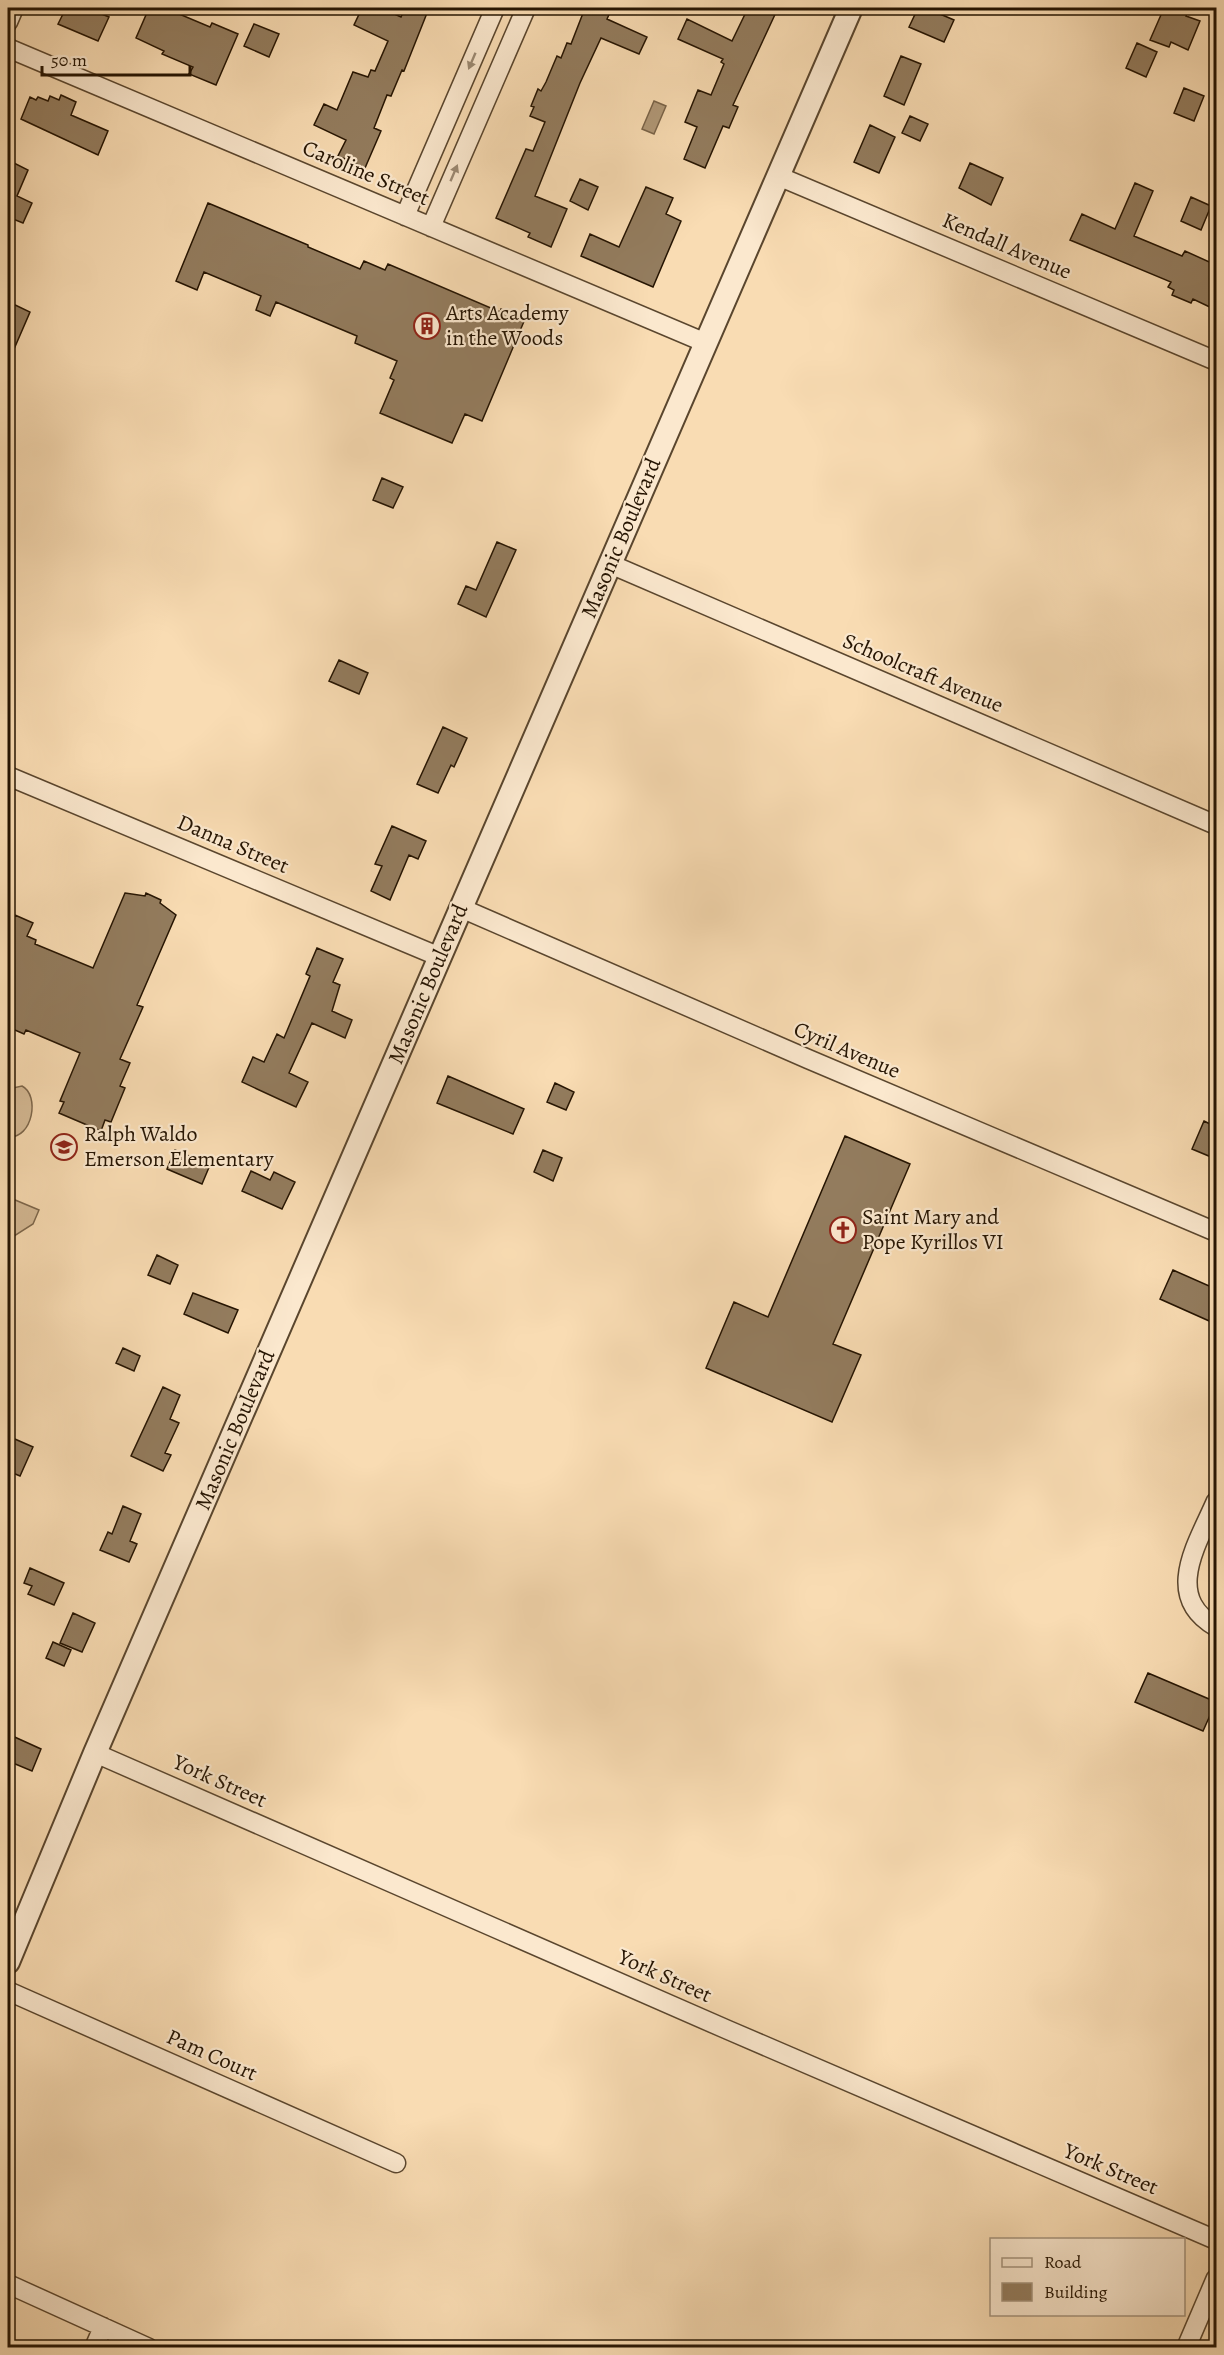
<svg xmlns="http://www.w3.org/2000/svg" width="1224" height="2355" font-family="Alegreya,serif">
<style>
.green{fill:#d5ba95;stroke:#7d674c;stroke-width:1.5}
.water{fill:#b19877;stroke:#796348;stroke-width:1.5}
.building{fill:#937c5e;stroke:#251402;stroke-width:1.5}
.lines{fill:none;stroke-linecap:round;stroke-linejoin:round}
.minor-casing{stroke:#5a462e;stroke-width:21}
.tertiary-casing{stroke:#5a462e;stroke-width:26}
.minor{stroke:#fbe8ce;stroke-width:18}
.tertiary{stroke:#fbe8ce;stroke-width:22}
.oneway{fill:#9b8972}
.labels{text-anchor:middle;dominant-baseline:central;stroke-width:4.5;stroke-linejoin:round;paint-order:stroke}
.street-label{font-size:22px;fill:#251402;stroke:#fbe8ce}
.poi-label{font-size:22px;fill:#251402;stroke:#fbe8ce;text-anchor:start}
</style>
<rect width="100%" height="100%" fill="#f9dcb3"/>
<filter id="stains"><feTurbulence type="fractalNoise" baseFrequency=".00333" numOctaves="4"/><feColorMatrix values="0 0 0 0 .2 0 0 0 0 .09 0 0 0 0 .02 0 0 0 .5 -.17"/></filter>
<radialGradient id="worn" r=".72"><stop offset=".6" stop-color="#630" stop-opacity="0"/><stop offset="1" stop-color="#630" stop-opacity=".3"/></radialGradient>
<!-- green -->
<path class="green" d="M22,1086C40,1095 33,1139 8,1137V1089Z
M8,1197L39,1210L33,1224L8,1240Z"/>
<!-- water -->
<path class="water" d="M654,101L666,106L654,134L642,129Z"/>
<!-- building -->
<path class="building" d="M66,8H87L109,17L98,41L58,24Z
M149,8H165L210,27L212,23L238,34L216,85L189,74L193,67L162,54L164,51L136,38Z
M362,8H381L401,17L405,8H429L404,71L402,70L391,96L387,95L374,128L381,131L365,168L338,156L346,140L314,125L324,104L337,110L353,72L368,77L371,70L375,71L388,41L354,25Z
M585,8H612L607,19L647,37L639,54L601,38L580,83L535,196L567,209L551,247L528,237L530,233L496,218L526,149L533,151L545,122L530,116L534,107L531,106L538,89L541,91L546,82L557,56L561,58L567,43L571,44Z
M748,8H778L733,105L738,107L729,128L723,126L705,168L684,159L697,127L685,122L698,90L711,95L724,64L721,62L723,59L678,39L687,19L732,41Z
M918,8H926L954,20L944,42L909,27Z
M1164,8H1190L1186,16L1200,21L1188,50L1171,42L1169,47L1150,40Z
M254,24L279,34L269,57L244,46Z
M1137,43L1157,52L1146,77L1126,68Z
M901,56L921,64L904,105L884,96Z
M1184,88L1204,96L1194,121L1174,113Z
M61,95L76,102L71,115L108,131L98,155L21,119L30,97L36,100L38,97L48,101L50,96L59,100Z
M910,116L928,124L920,141L902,133Z
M870,125L895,137L879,173L854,162Z
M8,160L28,170L17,196L32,203L23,223L8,217Z
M970,163L1003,178L991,205L959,188Z
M580,179L598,187L588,210L570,201Z
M1135,183L1153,191L1134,236L1182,256L1185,251L1216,265V310L1193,299L1191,303L1172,295L1174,290L1168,287L1171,282L1070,240L1082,214L1115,229Z
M646,187L673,198L666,214L681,221L653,287L581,256L590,234L619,247Z
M1191,197L1211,206L1201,230L1181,221Z
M208,203L308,245V247L360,269L364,261L385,270L388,264L500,312L501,309L525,319L482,421L465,414L452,443L380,413L394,380L390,378L397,361L355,343L357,336L276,302L270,316L256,310L261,296L204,272L197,290L176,281Z
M11,303L30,312L8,363V312Z
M382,478L403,487L393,508L373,500Z
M497,542L516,550L486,617L458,604L466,586L476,590Z
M339,660L368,673L359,694L329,681Z
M443,727L467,738L454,767L451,765L438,793L417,784Z
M392,826L426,841L418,859L409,855L390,900L371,891L382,866L375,864Z
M125,893L145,896L146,893L161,900L160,903L176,915L137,1005L143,1007L120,1059L130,1063L120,1086L125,1088L111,1122L105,1120L101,1131L59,1113L64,1102L60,1101L80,1053L26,1030L24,1034L8,1027V933L15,915L33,923L27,936L36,940L35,944L93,968Z
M317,948L343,959L333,982L340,985L332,1011L352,1020L345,1038L312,1023L289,1073L308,1082L296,1107L242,1082L253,1057L264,1062L277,1034L284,1038L310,976L306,974Z
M448,1076L524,1109L513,1134L437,1103Z
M555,1083L574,1092L566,1110L547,1102Z
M1204,1121L1216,1127V1159L1192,1149Z
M845,1136L910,1164L833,1344L861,1355L832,1422L706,1368L734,1302L768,1317Z
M175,1150L210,1165L202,1184L167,1169Z
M543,1150L562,1158L553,1181L534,1172Z
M251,1171L270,1180L274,1172L295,1182L282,1209L242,1191Z
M157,1255L178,1265L170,1284L148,1275Z
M1173,1270L1216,1289V1324L1160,1299Z
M193,1293L238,1310L228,1333L184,1314Z
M123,1348L140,1356L134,1371L116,1363Z
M163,1387L180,1395L170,1419L179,1423L165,1453L171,1455L163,1471L131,1456Z
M8,1436L33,1447L20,1476L8,1471Z
M123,1506L141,1514L130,1541L137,1544L129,1562L100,1550L108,1532L112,1534Z
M30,1568L64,1583L54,1605L28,1594L32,1586L24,1583Z
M73,1613L95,1623L82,1652L60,1643Z
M53,1642L71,1650L64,1666L46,1658Z
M1148,1673L1216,1702L1203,1731L1135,1702Z
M8,1734L41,1749L32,1771L8,1761Z"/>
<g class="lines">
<defs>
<path id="minor" d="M8,22L14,8
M8,48L706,343
M778,176L1216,361
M405,216L495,8
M431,227L526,8
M610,564L1216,825
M8,776L440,957
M461,908L808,1059L1216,1232
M1216,1501C1198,1543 1162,1596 1216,1627
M95,1753L728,2030L1216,2240
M8,1991L396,2163
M8,2284L149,2348
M94,2348L103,2327
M1186,2348L1216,2278"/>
<path id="tertiary" d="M8,1962L95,1753L851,8"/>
</defs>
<!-- minor casing -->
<use href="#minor" class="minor-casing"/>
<!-- tertiary casing -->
<use href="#tertiary" class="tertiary-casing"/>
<!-- minor -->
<use href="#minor" class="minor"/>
<!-- tertiary -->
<use href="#tertiary" class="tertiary"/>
</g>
<!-- one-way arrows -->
<defs><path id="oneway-solid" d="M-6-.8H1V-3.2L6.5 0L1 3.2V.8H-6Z" transform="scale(1.5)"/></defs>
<g class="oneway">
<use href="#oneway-solid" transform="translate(472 61) rotate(113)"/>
<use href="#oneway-solid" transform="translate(454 173) rotate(-67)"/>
</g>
<!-- icons -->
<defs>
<symbol id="building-ring" viewBox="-11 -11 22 22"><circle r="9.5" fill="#fbe8ce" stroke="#8f2418" stroke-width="1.5"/><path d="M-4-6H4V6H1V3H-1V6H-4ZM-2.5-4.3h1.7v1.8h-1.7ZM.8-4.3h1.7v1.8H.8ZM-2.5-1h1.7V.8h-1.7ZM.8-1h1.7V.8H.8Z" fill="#8f2418"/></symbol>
<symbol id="school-ring" viewBox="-11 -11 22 22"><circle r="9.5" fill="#fbe8ce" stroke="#8f2418" stroke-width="1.5"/><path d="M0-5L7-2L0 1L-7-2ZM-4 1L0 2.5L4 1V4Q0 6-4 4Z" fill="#8f2418"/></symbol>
<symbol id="church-ring" viewBox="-11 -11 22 22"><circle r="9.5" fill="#fbe8ce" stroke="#8f2418" stroke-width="1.5"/><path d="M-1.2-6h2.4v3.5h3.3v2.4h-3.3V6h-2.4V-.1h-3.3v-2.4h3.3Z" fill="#8f2418"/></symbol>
</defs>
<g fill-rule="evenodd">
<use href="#building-ring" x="412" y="311" width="30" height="30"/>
<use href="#school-ring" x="49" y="1132" width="30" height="30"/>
<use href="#church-ring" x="828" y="1215" width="30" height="30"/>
</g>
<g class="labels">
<!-- street labels -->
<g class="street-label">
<text transform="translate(366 173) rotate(23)">Caroline Street</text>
<text transform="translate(1007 246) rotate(23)">Kendall Avenue</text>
<text transform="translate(621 538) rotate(-67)">Masonic Boulevard</text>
<text transform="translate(923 673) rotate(23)">Schoolcraft Avenue</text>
<text transform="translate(233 844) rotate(23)">Danna Street</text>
<text transform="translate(428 984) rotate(-67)">Masonic Boulevard</text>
<text transform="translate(847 1050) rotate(23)">Cyril Avenue</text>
<text transform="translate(235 1430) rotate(-67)">Masonic Boulevard</text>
<text transform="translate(220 1781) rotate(24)">York Street</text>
<text transform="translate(665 1976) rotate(24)">York Street</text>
<text transform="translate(212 2055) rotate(24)">Pam Court</text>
<text transform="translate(1111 2169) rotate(23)">York Street</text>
</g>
<!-- poi labels -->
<g class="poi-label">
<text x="446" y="313">Arts Academy<tspan x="446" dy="25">in the Woods</tspan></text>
<text x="84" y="1134">Ralph Waldo<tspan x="84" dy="25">Emerson Elementary</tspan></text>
<text x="862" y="1217">Saint Mary and<tspan x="862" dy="25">Pope Kyrillos VI</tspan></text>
</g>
</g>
<!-- margin -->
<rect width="1224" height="2355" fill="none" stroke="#f9dcb3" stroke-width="30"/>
<rect x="9" y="9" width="1206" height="2337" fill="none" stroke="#251402" stroke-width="3"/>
<rect x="15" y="15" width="1194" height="2325" fill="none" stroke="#251402" stroke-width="1.5"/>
<!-- legend -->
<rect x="990" y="2238" width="195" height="78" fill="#fbe8ce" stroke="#a5937c" stroke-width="1.5"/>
<rect x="1002" y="2258" width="30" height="9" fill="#fbe8ce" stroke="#a5937c" stroke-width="1.5"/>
<text x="1044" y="2268" font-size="18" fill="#251402">Road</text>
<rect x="1002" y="2283" width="30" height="18" fill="#937c5e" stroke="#a5937c" stroke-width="1.5"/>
<text x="1044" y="2298" font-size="18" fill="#251402">Building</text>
<!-- scale -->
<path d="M42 66v9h148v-9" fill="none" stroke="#251402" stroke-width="3"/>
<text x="51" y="66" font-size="18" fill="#251402" stroke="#fbe8ce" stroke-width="4.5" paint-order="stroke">50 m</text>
<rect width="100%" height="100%" filter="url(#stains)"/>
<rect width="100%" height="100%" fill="url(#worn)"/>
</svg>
